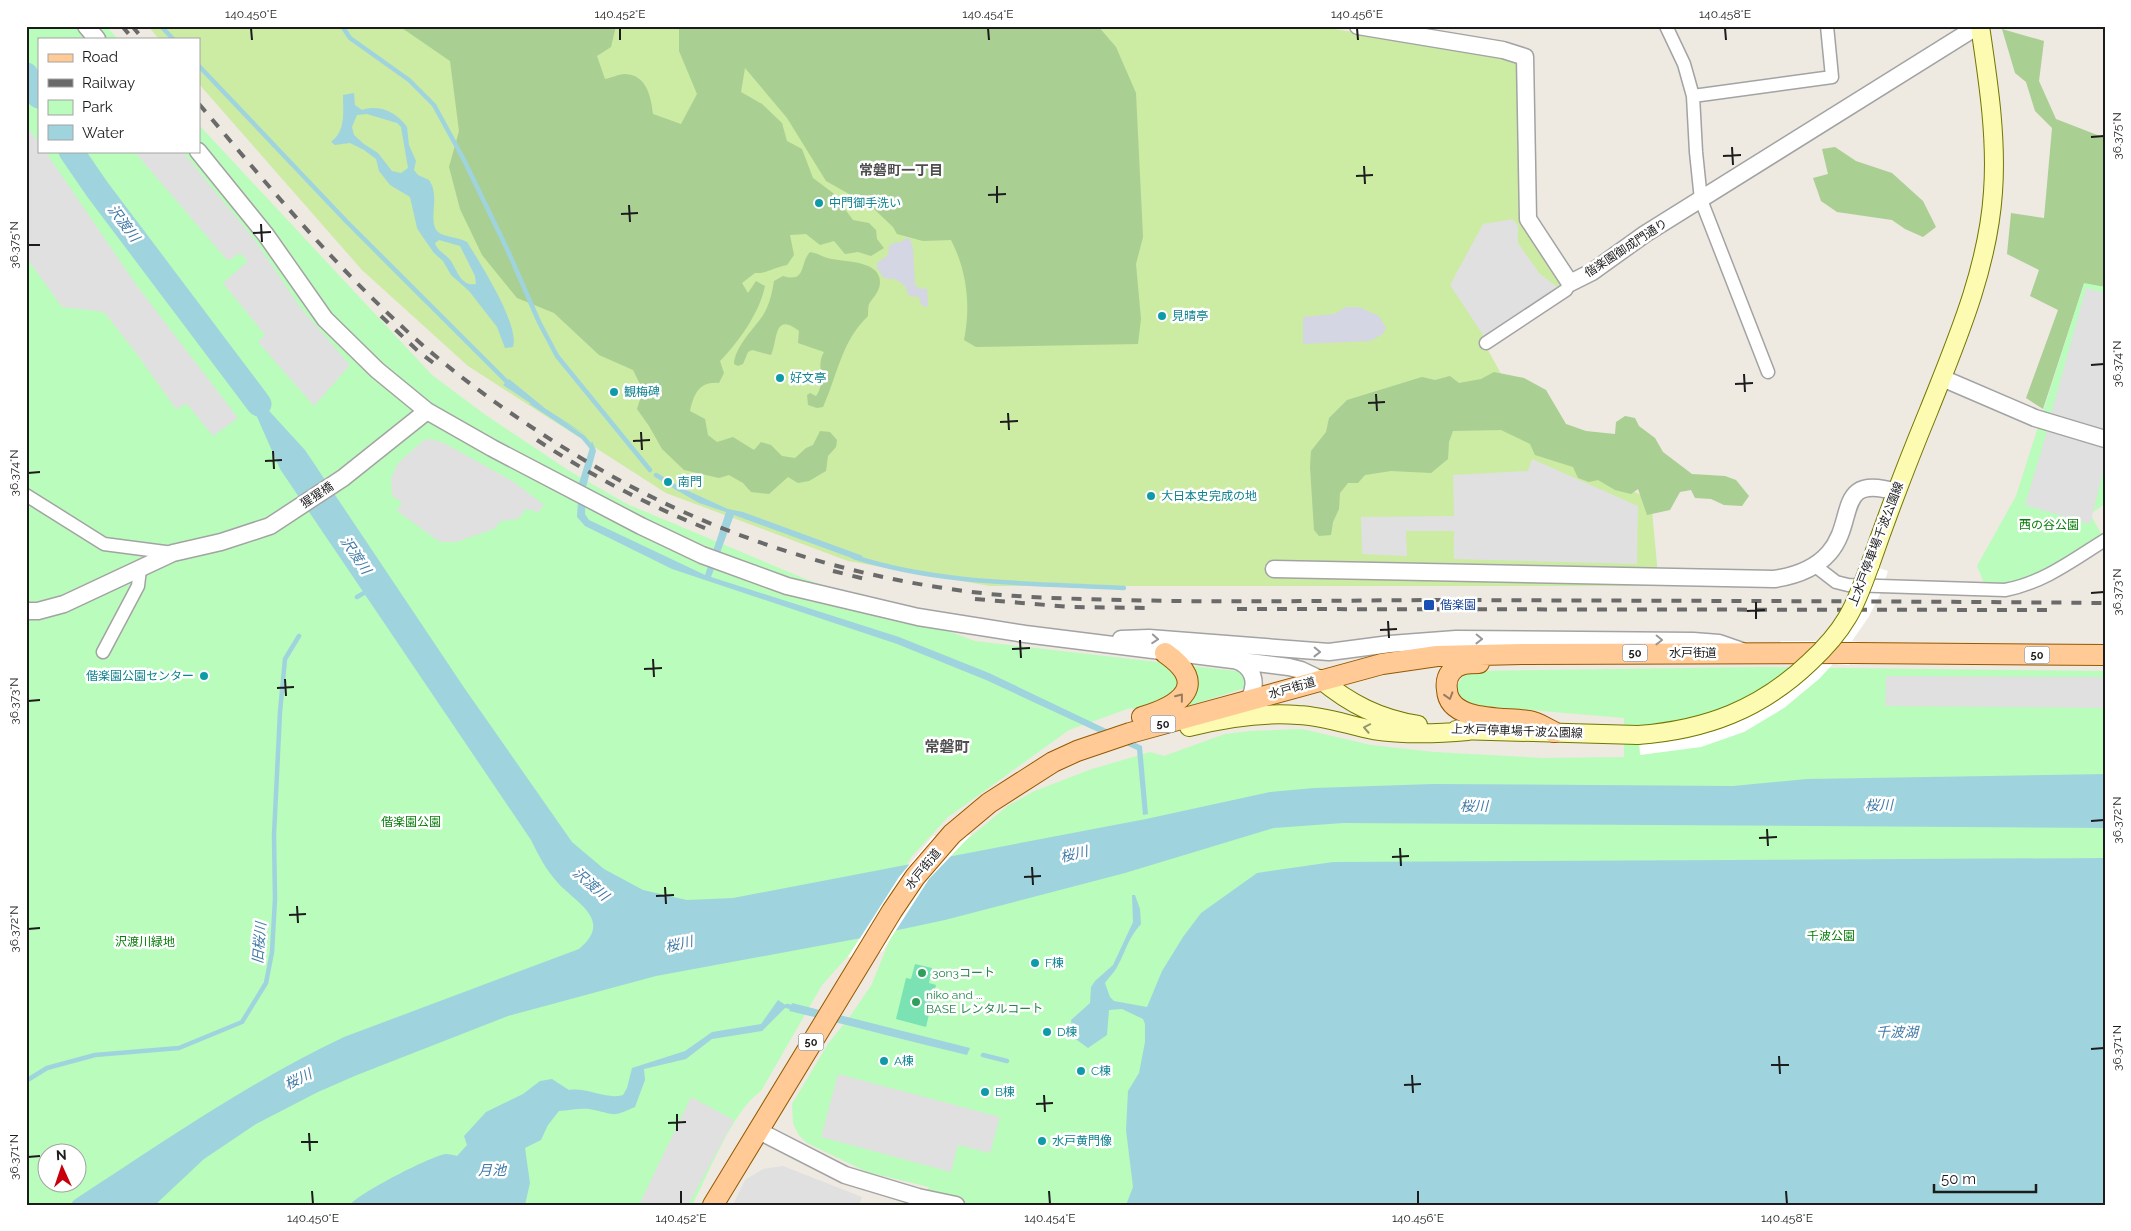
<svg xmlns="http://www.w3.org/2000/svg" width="2131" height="1231" font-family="Raleway,'Noto Sans JP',sans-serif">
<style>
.grass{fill:#cceba3}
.forest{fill:#a9cf93}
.park{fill:#bafcbb;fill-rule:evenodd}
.pitch{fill:#7ae2b3}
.parking{fill:#e0e0e0}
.plaza{fill:#d5d6e4}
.water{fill:#9fd4de;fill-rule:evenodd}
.pier{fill:#fff}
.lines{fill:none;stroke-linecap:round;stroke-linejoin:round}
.stream{stroke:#9fd4de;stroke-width:4.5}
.river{stroke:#9fd4de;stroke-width:25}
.minor-casing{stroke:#a3a3a3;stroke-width:15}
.tertiary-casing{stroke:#a3a3a3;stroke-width:19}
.secondary-casing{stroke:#717600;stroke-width:20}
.primary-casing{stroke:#945900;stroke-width:22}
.minor{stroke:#fff;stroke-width:12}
.tertiary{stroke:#fff;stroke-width:16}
.secondary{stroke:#fcfbb1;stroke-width:18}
.primary{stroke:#ffca95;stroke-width:20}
.rail{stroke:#6a6a6a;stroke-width:4;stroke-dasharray:10 10;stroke-linecap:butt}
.secondary-bridge-casing{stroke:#717600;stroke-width:20;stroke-linecap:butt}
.secondary-bridge{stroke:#fcfbb1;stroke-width:18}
.oneway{stroke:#999}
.oneway2{stroke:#997c5f}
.oneway3{stroke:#97976e}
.ticks{fill:none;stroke:#1c1c1c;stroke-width:2}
.culture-dot{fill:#0f9aa8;stroke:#fff;stroke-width:2}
.transit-dot{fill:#1a4fb4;stroke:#fff;stroke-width:2}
.leisure-dot{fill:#2e9e5b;stroke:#fff;stroke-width:2}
.labels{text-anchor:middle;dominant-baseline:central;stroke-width:5;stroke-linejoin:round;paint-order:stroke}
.shield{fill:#fff;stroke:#606060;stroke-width:1}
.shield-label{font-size:11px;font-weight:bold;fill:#1c1c1c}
.culture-label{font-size:12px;fill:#0d838f;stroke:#fff;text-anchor:start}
.street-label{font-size:12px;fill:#1c1c1c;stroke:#fff}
.park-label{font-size:12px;fill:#067e08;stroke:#fff}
.transit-label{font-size:12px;fill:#164399;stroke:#fff;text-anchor:start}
.leisure-label{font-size:12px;fill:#27864d;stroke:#fff;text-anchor:start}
.neighbourhood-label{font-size:14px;font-weight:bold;fill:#4f4f4f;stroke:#fff}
.water-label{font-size:14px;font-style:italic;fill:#427ba7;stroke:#fff}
.quarter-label{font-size:15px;font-weight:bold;fill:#4f4f4f;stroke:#fff}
.neatline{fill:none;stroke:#1c1c1c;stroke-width:2}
.ticks-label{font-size:12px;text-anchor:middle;fill:#1c1c1c}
</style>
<rect width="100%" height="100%" fill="#eee9e1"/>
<!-- grass -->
<path class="grass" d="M148,26H1315L1494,54L1521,63L1525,220L1567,284L1484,343L1541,446L1651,500L1659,586H990L848,561L666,493L468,366L362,270L199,84V39H159Z"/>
<!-- forest -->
<path class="forest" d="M371,26H616L611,47L597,56L605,79C611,78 619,74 625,74C647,75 651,97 653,114L681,124L697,94L679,51V26H1098L1116,47L1136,93L1143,237L1136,264L1141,319L1138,344L976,347L964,340C971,306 967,271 951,240L923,241L897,234L893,227L872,207L826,181L787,118L745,68L741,92L762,104L782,123L787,141L802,149L813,178L833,193L853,220L869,223L876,230L877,239L884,248L871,256L858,252L845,254L834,241L820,245L806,234L790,235L794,255L787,265C775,267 766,274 755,273L742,283L748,293L756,281L765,286C759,314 739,341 720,361L724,373L719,383C700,381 694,393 690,411L705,419L708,435L717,442L733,437L754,450L761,442L771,445L782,456L795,458L806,448L813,445L820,431L830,432L837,440L836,447L828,456L826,471L809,481L798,483L788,477L769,494L751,492L743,483L729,475L719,478L684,470L662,449L649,426L637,409L643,390L633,370L599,355L554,313L517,298L482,255L460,209L449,167L459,131L450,61L402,28Z
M2002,29L2044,41L2039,81L2056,119L2105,138V287L2084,284L2043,409L2026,398L2058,310L2030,296L2039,270L2007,254L2011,213L2044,218L2052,128L2035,111L2026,82L2015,73Z
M1835,147L1856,161L1892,173L1923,201L1936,227L1923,237L1905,229L1892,220L1837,212L1821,201L1813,178L1828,174L1822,149Z
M810,252C818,253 824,258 832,259C847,262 881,261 880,283C879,293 873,297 869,304C868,307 868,312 868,316C841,342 838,374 823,407L817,408L808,405L807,395L810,393L816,396C827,382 815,366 824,352L798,343L799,331C773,311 778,341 771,355L752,350L748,352L743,364L738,366L734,364C735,347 752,331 761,318C769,308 772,293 774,281L783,276C807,283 799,264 810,252Z
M1494,372L1524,378L1546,390L1566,424L1586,431L1615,434L1616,422L1625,416L1635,418L1639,426L1655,438L1663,452L1692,474L1725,476L1736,480L1749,496L1742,506L1724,505L1711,499L1695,498L1691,490L1680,492L1670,510L1647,515L1638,489L1631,494L1615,490L1598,480L1589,482L1578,478L1573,467L1535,455L1530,444L1501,430L1453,431L1449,442L1448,459L1431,473L1391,471L1365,475L1358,483H1348L1340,493L1339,509L1333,522L1331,535L1319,536L1314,530L1310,467L1311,451L1326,432L1329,418L1347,400L1422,377L1435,380L1450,376L1459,383L1481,379Z"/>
<!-- park -->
<path class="park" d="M26,26H106L118,39H39V151H199V125L432,375L487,416L571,472L627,504L803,578L975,641L1244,672L1245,688L1166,713L1130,708L1069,730L948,817L912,856L848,956L822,985L761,1091C732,1111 710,1172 692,1205H26ZM48,1154H78V1184H48Z
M2084,283L2105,287V504L2090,514L2105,540L2044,579L1987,590L1977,566L2016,496Z
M1764,667L2105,671V1205H920L929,1187L867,1172L807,1143L798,1134L793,1123L792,1104L828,1044L851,1015L872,984L890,939L908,908L942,864L964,842L1009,805L1035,791L1089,770L1150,752L1164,756L1225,734L1251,731L1302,729L1371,745L1434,752L1542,758L1624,757V718L1471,705L1457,694L1456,686L1465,674L1478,671Z"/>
<!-- pitch -->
<path class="pitch" d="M915,964L932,968L929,983L936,985L926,1027L896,1019L906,978L911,979Z"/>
<!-- parking -->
<path class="parking" d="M26,125L39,143V151H45L137,286L238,418L213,436L187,404L176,409L137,354L104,312L62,307L26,257Z
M134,151H182L254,239L300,307L350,365L314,406L258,342L265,335L223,283L248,261L240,253L228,261Z
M1513,219L1518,226V243L1540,274L1559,288L1485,338L1450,285L1483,224Z
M2086,288L2105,293V429L2051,414Z
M2047,431L2105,447V464L2090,524L2025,505Z
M430,439L444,443L514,482L544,505L538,512L526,509L518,519L501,521L494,529L456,542H440L397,511L402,502L392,496L391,478L398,463L424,440Z
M1532,459L1638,506L1637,564L1454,559V531H1406L1407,556L1362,554L1361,517L1454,516L1453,475L1528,471Z
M1886,676L2105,677V708L1885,706Z
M838,1074L1000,1117L990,1153L958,1145L951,1172L821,1137Z
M691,1097L734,1120L688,1205H639Z
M783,1166L862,1197L859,1205H733L745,1180L763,1169Z"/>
<!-- plaza -->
<path class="plaza" d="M906,238L910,239L913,248L915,285L921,289L927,288L928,306L924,307L921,304L919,297L909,296L905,286L895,279H887L883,277L877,268V263L888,255L889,246L894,243L901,242Z
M1346,307H1359L1379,316L1386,328L1383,334L1370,341L1303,344V317L1334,314Z"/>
<!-- water -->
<path class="water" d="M354,93L355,105L362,110C379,104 397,112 407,127L409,145L416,161L414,170L418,175L429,180C441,196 427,221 438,232C444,237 458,237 467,242C480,263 520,325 513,347L505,348L497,327L469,291L451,275L443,261L434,253L422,236L417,228L410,197L390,185L379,171L376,159L364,150L350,143L335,145L331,142C346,131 343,112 343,95ZM367,114L397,123L401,127L408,168L401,173L392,171L378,153L364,144L354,135L352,127L357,115ZM439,240L460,246L475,276L476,284C461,287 457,270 451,261C446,254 438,252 435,243Z
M242,375L260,401L305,450L465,689L572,842L604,869L643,890L687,900L733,898L1146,819L1270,792L1314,788L1433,784L1733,786L1807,779L2105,774V828L1343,823L1274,828L1125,873L945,920L856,939L656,976L508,1016L357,1075L318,1092L256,1124L204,1159L155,1205H70L74,1200C163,1142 249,1082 344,1037L579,949C614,920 576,903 558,883C546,870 539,856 531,840L280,469L250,401L236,379Z
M509,379L546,409L585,434L527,401L503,385Z
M592,441L596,451L586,487L585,514L589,520L705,575L726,512L699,503L673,488L675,485L728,509L743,512L863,556L857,560L734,515L711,577L899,637L989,673L1142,746L1148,814L1143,815L1137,750L986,680L897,644L672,569L585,526L577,517L579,483Z
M2105,858V1205H1126L1133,1187L1126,1130L1128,1091L1139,1073L1145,1042V1024L1143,1019L1122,1009L1109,1010L1107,1035L1088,1048L1073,1037L1071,1020L1090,1003L1091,987L1095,981L1113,965L1133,922L1132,895H1135L1140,909L1141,924C1128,938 1126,951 1117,967C1114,973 1109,977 1105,983L1110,997L1114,1001L1147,1007L1162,971L1183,937L1201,913L1257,873L1333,862Z
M778,1000L787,1006L762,1031L712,1039L686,1059L644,1069L645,1080L635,1107C612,1117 617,1115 594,1110C584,1107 570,1110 559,1111L548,1125L541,1140L525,1148L530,1183L525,1205H350C357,1194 433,1155 446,1154C449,1154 454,1155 457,1156L467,1145L464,1136L486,1112L523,1094L540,1081L552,1079L569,1090C587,1087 606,1100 623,1095L627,1088L632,1068L685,1051L712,1032L761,1024Z
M792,1003L970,1048L967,1055C908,1041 849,1025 789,1011Z"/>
<!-- pier -->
<path class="pier" d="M1861,562L1888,571L1879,597L1868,618L1852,641L1861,642L1849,665L1833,664L1819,679L1784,708L1744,732L1701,747L1640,755L1638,726L1673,722L1713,713L1770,685L1796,664H1769L1781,641H1817L1836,619L1850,592Z
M971,835L929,879L882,952L848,957L899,877L933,836Z"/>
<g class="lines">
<!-- stream -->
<path class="stream" d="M161,26L173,39
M342,26L350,38L409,80L434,105L464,160L508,251L539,322L557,356L650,470
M199,66L346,221L510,385
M532,403L583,437L593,449
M656,475L679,489
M854,557C941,585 1034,583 1124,588
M357,597L369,590
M787,1006L791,1007
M983,1055L1007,1061
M26,1081L47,1068L95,1055L179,1048L242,1022L266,983L272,952L275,899L274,835L280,712L285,659L299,636"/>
<!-- river -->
<path class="river" d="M26,75L39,96
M71,151L97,189L259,404"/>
<defs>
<path id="minor" d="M1666,26L1684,64L1693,96L1696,152L1701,200L1768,372
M1693,96L1832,77L1827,26
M1486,343L1566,290L1570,283
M26,495L104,544L173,553
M1814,565L1836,582L1848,585L2005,590C2043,583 2073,560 2105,540
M103,652L138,586L140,569"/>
<path id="tertiary" d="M86,26L97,39
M1358,26L1503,50L1525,57L1528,219L1570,283L1592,272L1645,234L1978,26
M198,151L266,235L325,319L377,370L427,411L492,448L641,526L702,555L787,586L918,617L1025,634L1289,667L1301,670L1320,679
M1942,378L2035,418L2105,439
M1274,569L1774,579C1795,576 1815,569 1829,553C1857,521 1834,473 1896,492
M26,611H38L64,604L173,553L221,542L270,526L343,478L427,411
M1121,639L1149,638L1329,652L1390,644L1456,639L1693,641L1719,643L1742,651
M1235,660C1254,666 1258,684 1249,699
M757,1130L845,1175L918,1197L956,1205"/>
<path id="secondary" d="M1870,565C1888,513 1908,461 1929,410C1957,340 1988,268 1993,192C1997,137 1988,80 1980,26
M1320,679C1350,704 1380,719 1418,725
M1189,727C1225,718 1261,712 1298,715C1324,716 1348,725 1373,730C1405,735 1435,734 1468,731
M1456,730L1638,735"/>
<path id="primary" d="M1479,663C1469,663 1458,663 1451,672C1447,677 1446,684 1447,690C1449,723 1506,717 1529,721C1537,722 1546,728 1554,732
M1142,717C1179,706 1211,685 1165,653
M713,1205L892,911L915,877L952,834L989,803L1053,762L1077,751L1130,733L1382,664L1437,656L1522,654L1854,653L2105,655"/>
</defs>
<!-- minor casing -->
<use href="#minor" class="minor-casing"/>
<!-- tertiary casing -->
<use href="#tertiary" class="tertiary-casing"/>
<!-- secondary casing -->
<use href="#secondary" class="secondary-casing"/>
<!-- primary casing -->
<use href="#primary" class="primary-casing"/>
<!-- minor -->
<use href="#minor" class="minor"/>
<!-- tertiary -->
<use href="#tertiary" class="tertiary"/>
<!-- secondary -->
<use href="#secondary" class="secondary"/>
<!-- primary -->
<use href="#primary" class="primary"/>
<!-- rail -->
<path class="rail" d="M122,26L133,39
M132,26L143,39
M199,104C262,178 323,253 395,320C455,377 524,425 596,467C714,536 854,580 990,594C1035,598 1080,599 1125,600C1236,603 1348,600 1459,600C1674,601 1889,601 2105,603
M381,316L420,353L439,367
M537,440C592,476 649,506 710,530
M833,571L869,580
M975,599L1070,607L1145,608
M1237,609L2050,610"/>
<defs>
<path id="secondary-bridge" d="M1638,735C1706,730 1761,709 1810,662C1824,649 1837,635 1847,618C1857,602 1863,583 1870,565"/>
</defs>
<!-- secondary-bridge casing -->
<use href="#secondary-bridge" class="secondary-bridge-casing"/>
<!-- secondary-bridge -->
<use href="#secondary-bridge" class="secondary-bridge"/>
</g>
<!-- one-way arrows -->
<defs><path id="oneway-chevron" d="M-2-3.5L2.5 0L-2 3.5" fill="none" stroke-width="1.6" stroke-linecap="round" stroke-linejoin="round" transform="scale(1.25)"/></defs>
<g class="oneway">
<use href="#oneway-chevron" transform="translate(1155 639) rotate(4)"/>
<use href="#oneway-chevron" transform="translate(1479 639) rotate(1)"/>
<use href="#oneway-chevron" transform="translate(1659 640) rotate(1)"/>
<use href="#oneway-chevron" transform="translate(1317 652) rotate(1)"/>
</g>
<g class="oneway2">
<use href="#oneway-chevron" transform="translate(1449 696) rotate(73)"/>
<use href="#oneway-chevron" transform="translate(1180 697) rotate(-51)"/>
</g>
<use class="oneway3" href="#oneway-chevron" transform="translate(1367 728) rotate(-169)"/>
<!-- ticks -->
<path class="ticks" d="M251,28L252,40M620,28V40M988,28L989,40M1357,28L1358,40M1725,28L1726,40M2091,137L2104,136M1732,147L1733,165M1723,156L1741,155M1364,166L1365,184M1356,176L1373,175M997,186V203M988,195L1006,194M629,205L630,222M621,214L638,213M261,224L262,242M253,233L271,232M28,245H40M2091,365L2104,364M1744,374L1745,392M1735,384L1753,383M1376,394L1377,411M1368,403L1385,402M1008,413L1009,430M1000,422L1018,421M641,432L642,450M633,441L650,440M273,451L274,469M265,461L282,460M28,473L40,472M2091,593L2104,592M1756,602V619M1747,611L1765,610M1388,621L1389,638M1380,630L1397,629M1020,640L1021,658M1012,649L1030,648M653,659L654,677M644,669L662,668M285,679L286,696M277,688L294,687M28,701L40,700M2091,821L2104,820M1767,829L1768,846M1759,838L1777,837M1400,848L1401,866M1392,857L1409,856M1032,867L1033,885M1024,877L1041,876M665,887L666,904M656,896L674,895M297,906L298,923M289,915L306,914M28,929L40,928M2091,1049L2104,1048M1779,1056L1780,1074M1771,1065H1789M1412,1075L1413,1093M1404,1085L1421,1084M1044,1095L1045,1112M1036,1104L1053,1103M677,1114V1131M668,1123L686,1122M309,1133L310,1151M301,1142H318M28,1157L40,1156M312,1191L313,1204M681,1191V1204M1049,1191L1050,1204M1418,1191V1204M1786,1191L1787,1204"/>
<!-- markers -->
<g class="culture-dot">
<circle cx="819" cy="203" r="5"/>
<circle cx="1162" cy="316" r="5"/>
<circle cx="780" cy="378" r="5"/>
<circle cx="614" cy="392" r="5"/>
<circle cx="668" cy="482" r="5"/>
<circle cx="1151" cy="496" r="5"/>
<circle cx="204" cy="676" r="5"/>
<circle cx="1035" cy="963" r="5"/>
<circle cx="1047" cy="1032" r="5"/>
<circle cx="884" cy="1061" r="5"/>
<circle cx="1081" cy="1071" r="5"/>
<circle cx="985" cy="1092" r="5"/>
<circle cx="1042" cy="1141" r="5"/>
</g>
<rect class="transit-dot" x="1423" y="599" width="12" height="12" rx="2.5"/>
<g class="leisure-dot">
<circle cx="922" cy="973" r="5"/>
<circle cx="916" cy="1002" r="5"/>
</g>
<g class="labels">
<!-- shield labels -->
<g class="shield">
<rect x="1622.5" y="644.5" width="25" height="17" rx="4"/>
<rect x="2024.5" y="646.5" width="25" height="17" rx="4"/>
<rect x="1150.5" y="715.5" width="25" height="17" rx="4"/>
<rect x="798.5" y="1033.5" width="25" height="17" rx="4"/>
</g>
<g class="shield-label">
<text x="1635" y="653">50</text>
<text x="2037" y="655">50</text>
<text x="1163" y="724">50</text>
<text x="811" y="1042">50</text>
</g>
<!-- culture labels -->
<g class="culture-label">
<text x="829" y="203">中門御手洗い</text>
<text x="1172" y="316">見晴亭</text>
<text x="790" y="378">好文亭</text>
<text x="624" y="392">観梅碑</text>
<text x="678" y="482">南門</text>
<text x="1161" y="496">大日本史完成の地</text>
<text x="194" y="676" text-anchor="end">偕楽園公園センター</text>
<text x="1045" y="963">F棟</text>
<text x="1057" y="1032">D棟</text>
<text x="894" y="1061">A棟</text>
<text x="1091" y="1071">C棟</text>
<text x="995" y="1092">B棟</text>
<text x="1052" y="1141">水戸黄門像</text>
</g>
<!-- street labels -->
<g class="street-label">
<text transform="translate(1626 248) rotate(-33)">偕楽園御成門通り</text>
<text transform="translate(317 495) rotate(-33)">猩猩橋</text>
<text transform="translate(1876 544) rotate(-69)">上水戸停車場千波公園線</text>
<text x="1693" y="653">水戸街道</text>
<text transform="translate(1292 688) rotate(-16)">水戸街道</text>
<text transform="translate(1517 731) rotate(2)">上水戸停車場千波公園線</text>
<text transform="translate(923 869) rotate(-51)">水戸街道</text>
</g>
<!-- park labels -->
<g class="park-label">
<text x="2049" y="525">西の谷公園</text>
<text x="411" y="822">偕楽園公園</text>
<text x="1831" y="936">千波公園</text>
<text x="145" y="942">沢渡川緑地</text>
</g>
<!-- transit labels -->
<g class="transit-label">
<text x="1440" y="605">偕楽園</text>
</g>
<!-- leisure labels -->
<g class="leisure-label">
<text x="932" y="973">3on3コート</text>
<text x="926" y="995">niko and ...<tspan x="926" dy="14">BASE レンタルコート</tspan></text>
</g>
<!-- neighbourhood labels -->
<g class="neighbourhood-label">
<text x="901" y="170">常磐町一丁目</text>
</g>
<!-- water labels -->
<g class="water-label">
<text transform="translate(124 223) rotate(53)">沢渡川</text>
<text transform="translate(356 555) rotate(56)">沢渡川</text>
<text transform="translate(1879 805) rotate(-1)">桜川</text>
<text x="1474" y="806">桜川</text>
<text transform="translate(1074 854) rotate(-13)">桜川</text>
<text transform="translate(591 884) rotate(41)">沢渡川</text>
<text transform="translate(259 943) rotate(-85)">旧桜川</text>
<text transform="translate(679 944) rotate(-13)">桜川</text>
<text x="1897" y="1032">千波湖</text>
<text transform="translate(298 1079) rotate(-26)">桜川</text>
<text x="492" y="1170">月池</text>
</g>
<!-- quarter labels -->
<g class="quarter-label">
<text x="947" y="747">常磐町</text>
</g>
</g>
<!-- border -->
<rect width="2131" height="1231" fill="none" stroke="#ffffff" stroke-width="55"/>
<!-- legend -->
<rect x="38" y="38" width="162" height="115" fill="#ffffff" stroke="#a4a4a4"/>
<rect x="48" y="54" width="25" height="8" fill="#ffca95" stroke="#a4a4a4"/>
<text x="82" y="62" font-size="15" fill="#1c1c1c">Road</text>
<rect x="48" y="79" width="25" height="8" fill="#6a6a6a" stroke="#a4a4a4"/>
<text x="82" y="88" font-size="15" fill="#1c1c1c">Railway</text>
<rect x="48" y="100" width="25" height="15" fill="#bafcbb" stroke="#a4a4a4"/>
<text x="82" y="112" font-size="15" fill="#1c1c1c">Park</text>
<rect x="48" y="125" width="25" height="15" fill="#9fd4de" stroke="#a4a4a4"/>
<text x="82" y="138" font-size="15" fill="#1c1c1c">Water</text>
<!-- north arrow -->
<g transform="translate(62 1168) rotate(357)"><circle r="24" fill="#ffffff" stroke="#a4a4a4"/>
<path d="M0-4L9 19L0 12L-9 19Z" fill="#c8000e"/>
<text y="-8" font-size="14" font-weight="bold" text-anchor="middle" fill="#1c1c1c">N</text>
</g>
<!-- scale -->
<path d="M1934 1184v8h102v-8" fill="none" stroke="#1c1c1c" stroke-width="2.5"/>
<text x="1941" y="1184" font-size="15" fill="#1c1c1c" stroke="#ffffff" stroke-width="4" paint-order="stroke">50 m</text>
<rect x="28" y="28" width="2076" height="1176" class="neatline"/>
<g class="ticks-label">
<text x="251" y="18">140.450°E</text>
<text x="620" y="18">140.452°E</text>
<text x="988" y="18">140.454°E</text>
<text x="1357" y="18">140.456°E</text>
<text x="1725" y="18">140.458°E</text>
<text transform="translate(2117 136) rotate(-90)" y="4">36.375°N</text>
<text transform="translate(14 245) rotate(-90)" y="4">36.375°N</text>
<text transform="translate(2117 364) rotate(-90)" y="4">36.374°N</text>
<text transform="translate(14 473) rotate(-90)" y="4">36.374°N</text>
<text transform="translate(2117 592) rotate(-90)" y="4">36.373°N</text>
<text transform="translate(14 701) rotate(-90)" y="4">36.373°N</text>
<text transform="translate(2117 820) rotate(-90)" y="4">36.372°N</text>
<text transform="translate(14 929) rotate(-90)" y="4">36.372°N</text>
<text transform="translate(2117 1048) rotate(-90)" y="4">36.371°N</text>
<text transform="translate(14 1157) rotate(-90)" y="4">36.371°N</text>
<text x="313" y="1222">140.450°E</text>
<text x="681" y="1222">140.452°E</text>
<text x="1050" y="1222">140.454°E</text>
<text x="1418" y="1222">140.456°E</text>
<text x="1787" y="1222">140.458°E</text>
</g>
</svg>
